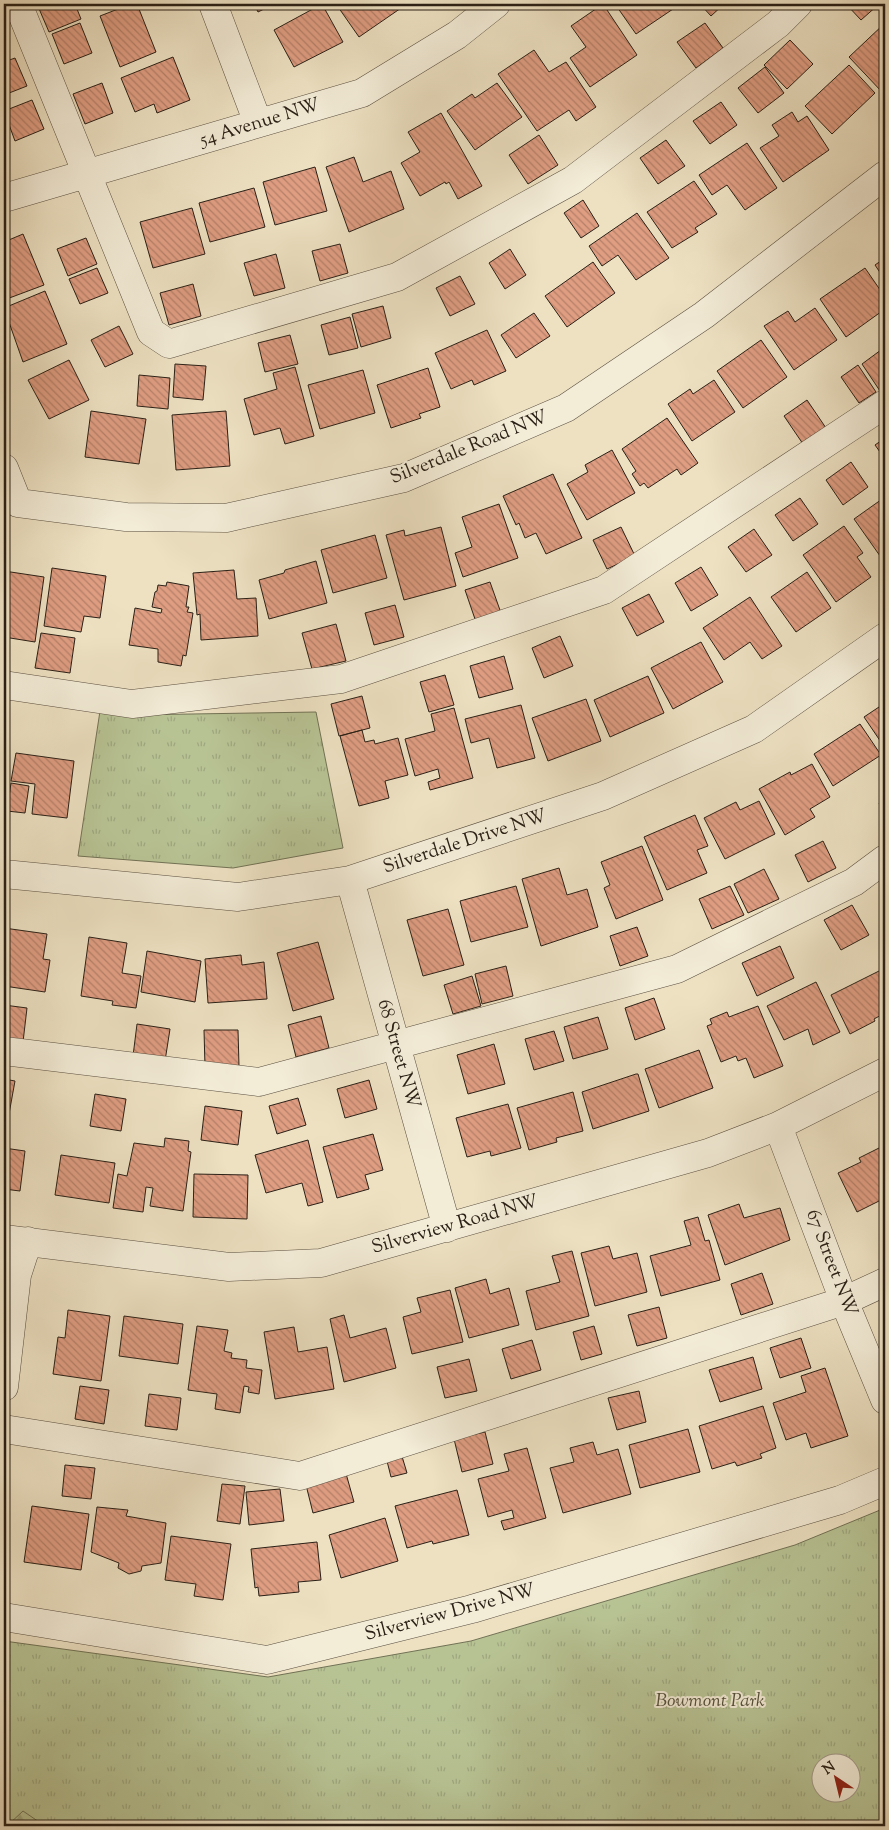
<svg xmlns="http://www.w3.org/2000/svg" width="889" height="1830" font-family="'Sorts Mill Goudy',serif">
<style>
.grass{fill:url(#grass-tufts);stroke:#717255;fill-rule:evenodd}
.forest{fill:url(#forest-firs);stroke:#717255}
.building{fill:url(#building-back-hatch);stroke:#2a2016}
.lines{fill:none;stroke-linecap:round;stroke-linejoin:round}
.minor-casing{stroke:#5b5041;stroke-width:29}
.minor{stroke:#f3ecd7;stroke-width:28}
.labels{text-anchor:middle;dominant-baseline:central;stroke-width:4;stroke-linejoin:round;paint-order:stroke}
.street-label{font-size:19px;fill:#2a2016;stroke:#f3ecd7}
.park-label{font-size:19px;font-style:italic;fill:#55513c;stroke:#f3ecd7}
</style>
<defs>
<pattern id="grass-tufts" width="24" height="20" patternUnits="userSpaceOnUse" patternTransform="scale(1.25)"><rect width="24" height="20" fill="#b8c394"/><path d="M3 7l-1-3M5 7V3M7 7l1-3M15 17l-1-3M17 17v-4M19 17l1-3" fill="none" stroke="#9ea77f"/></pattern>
<pattern id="forest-firs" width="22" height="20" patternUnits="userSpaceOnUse" patternTransform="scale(1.25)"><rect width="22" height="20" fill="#b8c394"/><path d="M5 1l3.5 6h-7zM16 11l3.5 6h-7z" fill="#9ea77f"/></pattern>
<pattern id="building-back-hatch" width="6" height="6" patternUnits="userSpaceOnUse" patternTransform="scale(1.25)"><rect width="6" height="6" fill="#df9d82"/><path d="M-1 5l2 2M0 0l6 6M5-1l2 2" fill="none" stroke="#b58069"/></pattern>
</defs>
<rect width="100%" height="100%" fill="#ede1c2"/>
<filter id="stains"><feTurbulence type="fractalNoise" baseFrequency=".004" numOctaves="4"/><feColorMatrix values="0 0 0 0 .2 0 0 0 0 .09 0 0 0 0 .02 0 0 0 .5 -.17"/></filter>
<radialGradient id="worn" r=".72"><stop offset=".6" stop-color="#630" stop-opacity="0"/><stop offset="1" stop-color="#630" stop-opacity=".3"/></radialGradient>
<!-- grass -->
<path class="grass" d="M100,711L130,715L316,712L343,848L233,868L78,856Z
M885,1508V1826H4V1641L268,1677L471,1641L795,1545ZM822,1762H852V1792H822Z"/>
<!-- forest -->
<path class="forest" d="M23,1811L45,1826H7Z"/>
<!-- building -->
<path class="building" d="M37,4H75L81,19L49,32Z
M131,4H137L156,52L120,67L100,16Z
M254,4H274L258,12Z
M322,4L343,42L294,67L274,30Z
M336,4H403L404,6L359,37Z
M603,4L637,55L590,87L570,58L586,47L571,26Z
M615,4H673L676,7L636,34Z
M700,4H724L711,16Z
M846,4H877L878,5L861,20Z
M80,23L92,53L64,64L52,34Z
M705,23L723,48L696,68L677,42Z
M885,23V89L882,92L849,57Z
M790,40L813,64L787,89L764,65Z
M534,50L549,72L566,62L596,107L576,121L569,110L537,131L498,74Z
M173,57L190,100L157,113L154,104L135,112L121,78Z
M15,58L27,86L4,95V62Z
M849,65L875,93L832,134L805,106Z
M765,67L784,93L758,113L738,88Z
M102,83L113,113L85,124L73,94Z
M497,83L522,117L475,150L447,111L472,94L475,98Z
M32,100L44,129L15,141L4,111Z
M721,102L737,125L710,144L693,121Z
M792,112L798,122L807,116L829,150L783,182L760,148L779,136L772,125Z
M441,113L482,186L458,199L449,182L446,184L445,182L420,196L401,163L420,152L408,132Z
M539,135L558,165L528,184L509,155Z
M666,140L685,166L658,184L640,158Z
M747,143L777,188L745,210L727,185L712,195L699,175Z
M354,157L363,182L391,171L404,209L349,232L326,167Z
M315,167L327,211L275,225L263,182Z
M694,181L717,214L695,228L698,232L672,248L647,212Z
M254,188L265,227L210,242L199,203Z
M583,200L599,226L581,238L564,213Z
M192,208L205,254L153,268L140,222Z
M637,213L669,258L636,280L618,255L602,266L589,246Z
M23,234L44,285L4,300V242Z
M86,238L97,264L68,276L57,249Z
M340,244L348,273L320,281L312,251Z
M510,249L526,275L505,289L489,263Z
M276,254L285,288L254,296L244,263Z
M885,258V280L875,265Z
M593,262L615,293L567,327L545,296Z
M97,268L108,293L80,304L69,279Z
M865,268L885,297V309L846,337L820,299Z
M460,276L475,304L450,316L436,288Z
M193,284L201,316L169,325L160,293Z
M45,291L67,344L23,362L4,308Z
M383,306L391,338L361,347L352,314Z
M815,308L837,340L794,370L764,326L788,311L795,322Z
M534,313L550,336L516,358L501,335Z
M350,317L358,348L329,355L321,325Z
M119,326L133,354L105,367L91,340Z
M487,330L506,371L474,385L472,380L451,389L435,353Z
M290,335L298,364L265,372L258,343Z
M761,340L787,377L743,408L717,371Z
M885,347V388L880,391L862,364Z
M69,360L89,400L49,419L28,380Z
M175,364L206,366L203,400L173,397Z
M858,365L876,392L859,403L841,377Z
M295,367L314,436L285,444L280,428L254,435L244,399L277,389L273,373Z
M428,368L440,407L419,414L421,418L391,428L377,385Z
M363,370L375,413L320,429L308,385Z
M139,375L170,378L168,409L137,406Z
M714,380L735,412L692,441L668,404L690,389L693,394Z
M807,400L826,428L803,444L784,416Z
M91,411L146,419L139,464L85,457Z
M226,411L230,466L176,470L172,415Z
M667,418L698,463L681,475L677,469L648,488L644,483L640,486L632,474L636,471L622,449Z
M885,438V459L875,445Z
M612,450L635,493L587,520L567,484L588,472L585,465Z
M851,462L868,487L843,505L826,480Z
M553,474L582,538L546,554L536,533L525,538L519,523L516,525L503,496Z
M885,497V563L854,519Z
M800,498L818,524L793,541L775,515Z
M499,504L518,558L463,577L455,553L472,547L462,517Z
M844,526L863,553L857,557L871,577L836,602L803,555Z
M441,527L456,586L404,600L386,535L404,530L405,536Z
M621,527L635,556L607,569L593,540Z
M754,529L772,555L746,572L728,547Z
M375,535L387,578L333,593L321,550Z
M316,561L327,603L269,619L259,580L284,573L285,570Z
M701,567L718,595L691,611L675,583Z
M52,568L106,576L100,618L84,616L81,632L44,626Z
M234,570L237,599L256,598L258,636L201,640L200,614L197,615L193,573Z
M4,571L44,577L35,642L4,637Z
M807,572L831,608L796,632L771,597Z
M167,582L189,586L186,607H189L187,612L193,613L186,656L183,655L181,666L158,662V649L129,645L135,608L161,613L162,609L152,607L155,592L157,591L158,585L166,586Z
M490,582L501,613L476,622L465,590Z
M649,594L664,622L637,636L622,608Z
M750,597L782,646L762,659L750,642L724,660L703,628Z
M395,605L404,637L374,645L365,613Z
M336,624L346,661L312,669L302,633Z
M41,633L75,638L70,673L35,668Z
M560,636L573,666L544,678L532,648Z
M701,642L723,682L673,709L651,668Z
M504,656L513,689L479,698L470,666Z
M445,675L454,705L429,712L420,682Z
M648,676L664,713L610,737L594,700Z
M362,696L370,728L339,736L331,704Z
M586,699L601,741L548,761L532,718Z
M885,703V748L864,717Z
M521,705L535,758L497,768L489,738L471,743L465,719Z
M454,708L473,778L430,790L428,782L440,778L438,769L415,776L405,739L435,731L431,714Z
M860,724L881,755L833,786L814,754Z
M362,730L365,742L374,740L375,744L398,738L408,775L385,781L389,798L359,806L340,736Z
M16,753L74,761L67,818L32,814L35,784L11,781Z
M812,764L830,797L810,809L815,817L785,835L759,789L790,772L791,775Z
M11,783L29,786L25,813L7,811Z
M885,800V813L879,803Z
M759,801L775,834L725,859L704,818L736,802L740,810Z
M695,815L708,846L697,850L707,873L667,890L644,837Z
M823,841L836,868L808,882L795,855Z
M642,846L663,900L616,919L604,888L610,885L601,862Z
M559,868L567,895L587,889L598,927L541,946L522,879Z
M764,869L779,899L748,913L734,884Z
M516,886L528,927L471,942L460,901Z
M730,886L744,915L712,929L699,899Z
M852,905L869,935L841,950L824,920Z
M448,909L464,965L423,976L407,920Z
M637,927L648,956L620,966L610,936Z
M4,928L47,934L43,959L50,960L45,992L4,986Z
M89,937L127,943L122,973L141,976L136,1008L112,1005L113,1001L81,996Z
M318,942L334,999L293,1011L277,953Z
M780,946L794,978L757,996L742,963Z
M147,951L201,961L195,1002L141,992Z
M241,955L242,965L264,962L267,999L208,1003L205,959Z
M506,966L513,996L482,1004L475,974Z
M881,970L885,978V1013L874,1019L875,1021L850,1034L831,995Z
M472,976L481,1006L453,1014L444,985Z
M816,982L840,1032L813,1045L808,1029L784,1040L767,1006Z
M654,998L665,1029L635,1040L625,1008Z
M4,1005L27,1008L23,1042L4,1039Z
M758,1006L783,1066L754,1078L746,1058L738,1061L736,1056L721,1062L707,1026L712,1024L710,1019L727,1012L729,1017Z
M321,1016L329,1048L296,1057L288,1025Z
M598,1017L608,1049L573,1059L564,1027Z
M137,1024L170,1029L165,1061L133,1056Z
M204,1030H238L239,1066L205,1067Z
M554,1031L564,1061L534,1070L525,1039Z
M494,1044L505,1084L468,1094L457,1055Z
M699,1050L713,1088L659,1108L645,1069Z
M636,1074H638L649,1111L593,1129L582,1092Z
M4,1079L15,1081L9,1114L4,1113Z
M369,1080L377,1109L345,1118L337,1089Z
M573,1092L583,1131L556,1138L557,1142L529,1150L517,1108Z
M95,1094L126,1099L121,1131L90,1126Z
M298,1098L306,1125L277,1134L269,1106Z
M508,1104L521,1148L491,1156L490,1151L467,1157L456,1118Z
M205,1106L242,1111L238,1145L201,1140Z
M373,1134L383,1170L365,1175L369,1189L337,1198L323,1147Z
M165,1138L189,1141L188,1151L191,1152L183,1211L150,1206L153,1188L146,1187L143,1212L113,1208L118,1174L127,1176L134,1143L164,1147Z
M308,1140L323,1202L308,1206L302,1183L266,1193L255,1155Z
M885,1145V1198L857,1212L838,1173L861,1162L859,1158Z
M4,1148L25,1151L20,1191L4,1189Z
M61,1155L115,1163L109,1203L55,1195Z
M194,1174L248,1175L247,1219L193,1217Z
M739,1204L744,1218L780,1208L790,1240L725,1265L708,1215Z
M698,1217L705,1241L709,1240L720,1280L661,1296L650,1256L691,1245L684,1221Z
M609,1246L613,1259L637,1253L647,1292L595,1306L581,1253Z
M572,1251L589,1316L536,1330L526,1291L560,1282L552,1256Z
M762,1273L773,1304L741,1315L731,1284Z
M486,1279L490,1294L509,1288L519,1325L469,1338L455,1288Z
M450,1290L463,1342L412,1354L403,1317L421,1312L417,1298Z
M659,1307L667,1338L637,1346L628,1315Z
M68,1310L110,1316L101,1381L53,1374L58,1337L65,1338Z
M344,1315L350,1338L386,1328L396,1368L344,1382L330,1319Z
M124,1316L183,1324L178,1364L119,1356Z
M197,1326L228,1330L224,1351L232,1353L231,1358L247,1360L246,1368L262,1370L259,1394L248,1392L249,1387L244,1386L240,1413L215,1409L217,1394L188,1390Z
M594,1326L602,1354L581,1360L573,1332Z
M294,1327L298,1352L327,1347L334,1389L275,1399L264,1332Z
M801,1338L811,1368L780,1378L770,1348Z
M532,1340L541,1370L511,1379L502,1349Z
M753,1357L762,1389L720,1402L709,1370Z
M469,1359L477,1391L445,1398L437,1367Z
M825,1368L848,1436L811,1448L806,1433L786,1440L773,1403L806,1392L801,1376Z
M80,1386L109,1390L104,1424L75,1419Z
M639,1391L646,1422L617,1430L608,1398Z
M149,1394L181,1398L177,1430L145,1426Z
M763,1406L776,1448L760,1454L762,1458L737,1466L735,1462L712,1469L699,1426Z
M688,1429L700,1472L640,1488L629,1445Z
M485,1432L493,1464L462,1472L454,1439Z
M593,1442L597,1455L618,1449L631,1494L563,1513L550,1468L574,1462L570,1448Z
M527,1448L546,1518L504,1530L501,1521L514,1518L512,1510L488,1517L478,1479L509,1471L504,1454Z
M401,1453L407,1473L391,1477L386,1457Z
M65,1465L95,1468L91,1499L62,1496Z
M345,1470L354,1502L313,1513L305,1481Z
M222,1484L245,1486L240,1524L217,1521Z
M280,1489L284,1521L249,1525L246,1492Z
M457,1490L469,1535L433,1544L432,1541L407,1548L395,1506Z
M32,1506L89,1514L81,1570L24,1562Z
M97,1507L128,1510L126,1516L166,1523L161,1563L142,1566L141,1571L129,1574L118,1568L119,1563L91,1552Z
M385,1518L398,1561L341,1578L329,1535Z
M171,1536L231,1544L223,1600L194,1596L196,1584L165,1580Z
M317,1542L321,1580L298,1582L299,1592L259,1596L258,1587L255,1588L251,1549Z"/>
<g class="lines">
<defs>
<path id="minor" d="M18,4L151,332L169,344L397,277L573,180L778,24L798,4
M213,4L258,123
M4,198L362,93L457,35L496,4
M4,468L18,503L126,517L226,518L404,478L566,408L704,315L885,175
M4,685L132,704L341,679L604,590L885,404
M4,874L238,897L350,880L603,796L754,729L885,637
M350,880L447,1228
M4,1051L259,1082L677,969L854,882L885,859
M778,1126L844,1301L885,1400
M4,1239L229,1267L321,1263L708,1153L778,1126L885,1072
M4,1387L17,1275L28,1241
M4,1429L300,1476L844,1301L885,1282
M4,1617L267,1660L472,1609L840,1500L885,1481"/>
</defs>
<!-- minor casing -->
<use href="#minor" class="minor-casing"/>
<!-- minor -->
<use href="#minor" class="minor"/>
</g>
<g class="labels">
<!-- street labels -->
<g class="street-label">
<text transform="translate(260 123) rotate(-17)">54 Avenue NW</text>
<text transform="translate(469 448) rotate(-22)">Silverdale Road NW</text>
<text transform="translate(465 842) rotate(-18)">Silverdale Drive NW</text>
<text transform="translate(398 1054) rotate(74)">68 Street NW</text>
<text transform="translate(455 1225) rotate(-16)">Silverview Road NW</text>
<text transform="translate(831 1263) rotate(69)">67 Street NW</text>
<text transform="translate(450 1613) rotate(-15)">Silverview Drive NW</text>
</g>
<!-- park labels -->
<g class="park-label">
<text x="710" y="1701">Bowmont Park</text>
</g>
</g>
<!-- margin -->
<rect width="889" height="1830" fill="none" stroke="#ede1c2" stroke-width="20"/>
<rect x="5" y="5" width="879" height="1820" fill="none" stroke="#2a2016" stroke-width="2.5"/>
<rect x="10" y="10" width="869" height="1810" fill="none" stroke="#2a2016"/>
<!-- north arrow -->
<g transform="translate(836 1778) rotate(325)"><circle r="24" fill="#f3ecd7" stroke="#a39a8a"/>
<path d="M0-4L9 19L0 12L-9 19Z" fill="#8f2418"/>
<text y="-8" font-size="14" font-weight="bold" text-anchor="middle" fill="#2a2016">N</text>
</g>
<rect width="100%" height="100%" filter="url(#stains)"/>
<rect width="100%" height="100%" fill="url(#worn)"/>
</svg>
